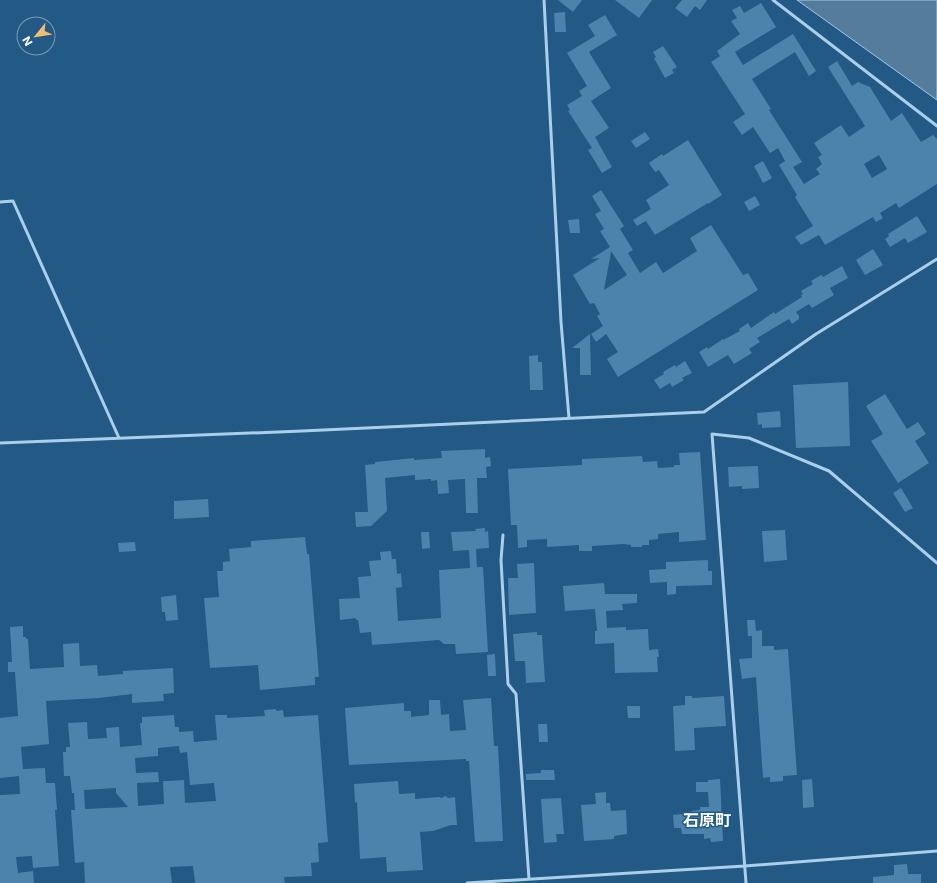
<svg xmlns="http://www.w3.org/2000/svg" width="937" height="883" font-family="Inter,'Noto Sans JP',sans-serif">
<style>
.water{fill:#557d9b;stroke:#9fcbea}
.building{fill:#4b83ad;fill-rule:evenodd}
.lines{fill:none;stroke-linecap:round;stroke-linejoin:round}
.service{stroke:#abcee9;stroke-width:3}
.labels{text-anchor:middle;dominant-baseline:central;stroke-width:3;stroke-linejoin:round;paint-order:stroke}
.quarter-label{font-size:16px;font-weight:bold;fill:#fff;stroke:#225985}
</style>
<rect width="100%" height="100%" fill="#225985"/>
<!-- water -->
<path class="water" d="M797,0H937V100Z"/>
<!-- building -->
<path class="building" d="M558,0H582L573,12Z
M615,0H652L639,18Z
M682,0H707L700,10L695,6L687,17L675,8Z
M761,3L776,27L735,52L743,65L793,34L816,71L809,76L795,52L752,79L771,109L769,110L802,162L793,167L804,184L820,174L816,169L822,164L818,157L822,155L814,143L841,125L849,137L865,126L828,67L837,61L852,86L858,82L870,87L891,121L902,113L921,142L933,135L937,139V184L899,208L896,203L880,213L883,218L876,222L873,217L825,245L819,235L801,245L795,237L813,226L795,197L797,195L779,165L785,161L778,148L770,153L753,127L742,135L733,122L745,114L711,62L720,56L717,51L740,34L731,21L737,18L732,10L740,6L744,13ZM879,155L887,169L872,178L864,164Z
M565,12L566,32H555L554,13Z
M605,15L617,35L589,52L611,88L591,101L609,128L595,137L612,167L602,173L588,150L592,148L568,111L570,110L567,105L582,96L579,91L587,86L567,53L595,36L588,25Z
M663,46L677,67L672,70L674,73L665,78L654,58L656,57L653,52Z
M645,132L650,139L636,148L631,141Z
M688,140L722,195L708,204V203L655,235L646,221L637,226L633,220L651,209L646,200L669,185L659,170L655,172L649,163L662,154L663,156Z
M763,161L772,178L763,183L754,166Z
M601,190L624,226L620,229L633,250L628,253L640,273L656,262L663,273L697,251L690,238L711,225L743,275L748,273L758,290L618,377L607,359L618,352L606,334L596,342L591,334L603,326L597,316L600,314L594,303L590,304L573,275L600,258L591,259L610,247L600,231L604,229L595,214L601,211L592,196ZM611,251L627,275L604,290L610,258Z
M755,196L760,205L749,211L744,202Z
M917,216L927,232L908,243L905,238L890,247L885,239L889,236L888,234Z
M579,219L580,233H570L568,220Z
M873,249L883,265L865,275L856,260Z
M842,266L848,278L830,288L834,295L812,308L809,304L796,312L799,316V319L792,324L789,319L757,338L760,342L749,349L752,353L734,364L728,355L708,367L699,352L707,347L708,349L723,339V340L740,331L739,329L748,323L751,328L774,312L775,314L802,297L801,295L803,294L801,291L813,284L811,281L821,275L823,277Z
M590,334L591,375H580V348H572Z
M538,355V362H542L543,390H530L529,356Z
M685,361L692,373L682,378L684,380L672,387L670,383L660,389L654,380L664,374L663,372L675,365L676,367Z
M848,382L850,446L796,448L793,385Z
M885,394L907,429L918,422L926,434L915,441L929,463L898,483L871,441L883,434L866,406Z
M780,411L781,427L762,428V424L758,425L757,413Z
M485,449V458L490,457L491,466L486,467L487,478H477L478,513H466L465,479L448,480L449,493L438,494L437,480L431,481V479L415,480V475L385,478L387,511L371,526L356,527L355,512H368L365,465L375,464V462L414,458V460L442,458L441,451Z
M700,452L706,540L679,542V532L658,534V539L649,540V545H642V547H631V545L624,544L592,546V551H579V545L547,547V539L527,540V547L518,548L517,525H511L508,469L582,465V459L642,456L643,462L657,461L658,468L674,467V465H680L679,453Z
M758,466L759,488L742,489V486L729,487L728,467Z
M901,488L913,508L905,512L893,493Z
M208,499L209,517L174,519V501Z
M485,528V532L488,531L489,548L476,549L477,567H483L488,652L456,654L455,644H444L439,640L372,645L371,632L360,633L358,620H356V618L340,620L339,599L360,598L358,577L371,576L369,561L381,560L380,552L391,551L392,559H396L397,574L401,573L402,587L396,588L398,621L441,618L439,570L470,568L469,550L453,551L451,532L476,531L475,529Z
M785,530L787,560L764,562L762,531Z
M421,532H429L430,548L422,549Z
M305,537L307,554H309L319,677H315V685L260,690L258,665L210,668L204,598L219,597L217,571H223V562L230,561L229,549L251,547V541Z
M135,542L136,551L119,552L118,543Z
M708,560V571H712V585L676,586V594L667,595V582L650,583L649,570L666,569V562Z
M534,563L536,613L509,615L508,578H518L517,564Z
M604,583L605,594H637V603L622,604L623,610L606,611L607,628L626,627V630L648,629L649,650L658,649L659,657H657L658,672L615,673L614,643L595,644V631H597L595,609L565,611L563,586Z
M176,595L178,620L166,621L165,612H162L161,597Z
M747,620H755L756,631L762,630V646H774V650L788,649L797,775L783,776V781L770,782V777L763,778L756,677L742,679L739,659L752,658V636H748Z
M23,626V637H26V639H28L30,669L64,667L63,644L79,643L80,666L97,665L98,676L123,674V671L173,668L174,693L163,694L164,701L132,703V694L99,698L46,701L49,744L21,747L23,769L45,768L46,783H55L57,810H55L59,866L33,868L32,856L16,857L18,873L33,871L34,883H0V795L20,794L19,776L0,778V718L18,716L15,672H8V662H12L10,627Z
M537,632V635H542L545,682L526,683L525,661H515L513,634Z
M495,654L496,676H488L487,655Z
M685,696H692V698L724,696L726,726L694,728L695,750L675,751L673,706L685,705Z
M491,698L494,746H498L503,841L475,842L469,761H466V759L349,765L345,708L404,703V711H411V717L429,715V700H440L441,715L449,714L450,731L466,730L463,700Z
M627,706H640V718H628Z
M276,709V711L283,710L284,717L318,715L328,842L318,843L319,862L311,863L312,876L284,877L285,883H195L193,866L170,867L172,883H85L84,862L75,863L71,810H75L74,793H72L70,776H64L63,752H66V747H70L68,723L87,722L88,739L107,738L106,728L119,727L120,747L142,745L140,723H142V717L174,715L175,727H179V732L193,731L194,742L217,740L215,715H227V718L265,716L264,710ZM179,746L180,753L187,752L190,785L214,783L216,801L185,803L184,780L167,781H163L164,804L138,806L137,783L159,782L158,772L136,773L135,758L158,756V748ZM116,788V793L128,807L85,809L84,790Z
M538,724H547L548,742H539Z
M541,770H554L555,780H526V774L541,773Z
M720,779L723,841L711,842L710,838L704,839V834H682L681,828H674L673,815L692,813L691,811L700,810V807H709L708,792H696V782H708V780Z
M812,779L814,807L803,808L802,780Z
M398,781L399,794L415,793V799L439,797L441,798L446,796L448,798L455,797L457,825H451L433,831L420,832L423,870L387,872L386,857L360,859L357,802L355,803L354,784Z
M606,792V803H610L611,811L626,810L627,834L614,836V839L584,841L581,805L596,804L595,793Z
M561,798L564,834H556L557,842L544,843L541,799Z
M907,864L908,874H921V883H873V877L894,875V865Z"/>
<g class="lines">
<!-- service -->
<path class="service" d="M544,0L561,322L569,418
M773,0L937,126
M0,202L13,201L119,438
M0,443L302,431L704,412L816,334L937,259
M503,535L501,560L508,684L516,694L529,879
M467,883L745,866L937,851
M746,883L712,434L749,438L829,471L937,563"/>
</g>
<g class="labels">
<!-- quarter labels -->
<g class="quarter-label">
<text x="707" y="820">石原町</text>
</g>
</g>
<!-- north arrow -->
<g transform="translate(36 36) rotate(240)"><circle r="19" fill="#225985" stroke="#7a9bb6"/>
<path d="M0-3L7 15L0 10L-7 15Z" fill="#f5bd6d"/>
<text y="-6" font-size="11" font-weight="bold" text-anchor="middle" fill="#ffffff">N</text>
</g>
</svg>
